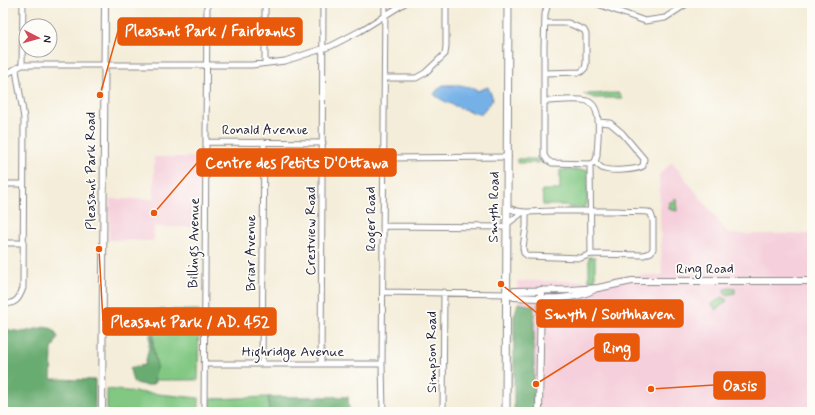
<svg xmlns="http://www.w3.org/2000/svg" width="815" height="415" font-family="Mynerve,sans-serif">
<style>
.built{fill:#f5cfdb}
.green{fill:#82c883;stroke:#52755f}
.forest{fill:#69ac71;stroke:#466756}
.water{fill:#75b1e7;stroke:#4c6a91}
.lines{fill:none;stroke-linecap:round;stroke-linejoin:round}
.minor-casing{stroke:#8b888a;stroke-width:7}
.tertiary-casing{stroke:#8b888a;stroke-width:8}
.secondary-casing{stroke:#8b888a;stroke-width:9}
.minor{stroke:#fff;stroke-width:5}
.tertiary{stroke:#fff;stroke-width:6}
.secondary{stroke:#fff;stroke-width:7}
.labels{text-anchor:middle;dominant-baseline:central;stroke-width:3.5;stroke-linejoin:round;paint-order:stroke}
.street-label{font-size:14px;fill:#22223b;stroke:#fdfcf7}
.leader{fill:none;stroke:#e8590c;stroke-width:1.5}
.callout-dot{fill:#e8590c;stroke:#fdfcf7;stroke-width:1.5}
.callout{fill:#e8590c;stroke:#e8590c;stroke-width:1.5}
.callout-label{font-size:15px;text-anchor:middle;font-weight:bold;fill:#fff}
</style>
<rect width="100%" height="100%" fill="#fdfcf7"/>
<filter id="ink" filterUnits="userSpaceOnUse"><feTurbulence type="fractalNoise" baseFrequency=".025" numOctaves="2"/><feDisplacementMap in="SourceGraphic" scale="8" xChannelSelector="R" yChannelSelector="G"/><feConvolveMatrix kernelMatrix="1 2 1 2 8 2 1 2 1" color-interpolation-filters="sRGB"/></filter>
<filter id="wash" filterUnits="userSpaceOnUse"><feTurbulence type="fractalNoise" baseFrequency=".012" numOctaves="4" result="noise"/><feDisplacementMap in="SourceGraphic" scale="16" xChannelSelector="R" yChannelSelector="G"/><feGaussianBlur stdDeviation="0.9" result="paint"/><feColorMatrix in="noise" values="0 0 0 0 0 0 0 0 0 0 0 0 0 0 0 0 0 1.4 0 .05"/><feComposite in="paint" operator="in"/></filter>
<g filter="url(#wash)">
<rect width="100%" height="100%" fill="#f4edd9"/>
<!-- built -->
<path class="built" d="M154,157H199V227H154V241L109,240L110,199H154Z
M672,162L729,234H812V412H533L534,306L518,303L517,281H605L617,276L662,275L659,175Z"/>
<!-- green -->
<path class="green" d="M619,93L622,98H595L583,94Z
M517,159H538L539,163H517Z
M560,170H588L587,205L583,208H569L567,205H543L542,190H560Z
M675,199H676L677,211L672,210L669,209V203Z
M589,257H595V281H589Z
M731,288L735,289V293L726,295L724,292V289Z
M722,297L726,299V302L716,310L712,304Z
M154,310H199L198,380H153Z
M107,389L199,398V412H107Z
M268,397H348L349,412H210V399Z"/>
<!-- forest -->
<path class="forest" d="M518,303L534,306V412H514V317Z
M156,312H194L197,313L196,322L193,324L186,321L180,323L162,314L159,316L157,319V323L153,334L152,345L157,366L154,377L155,383L147,386L133,382L130,369L134,367L145,365L149,347L152,315Z
M45,327L53,329L58,337L52,349L51,379L95,380V412H3V329L23,332Z
M268,397H348L349,412H269Z"/>
<!-- water -->
<path class="water" d="M443,85H460L475,88L477,91L488,87L493,99L481,114C472,113 439,101 434,94L439,88Z"/>
</g>
<g filter="url(#ink)">
<g class="lines">
<defs>
<path id="minor" d="M265,3V63
M548,3L545,14L544,47V155L547,160L552,163L590,164L595,162
M595,3L645,21L665,18L688,3
M22,65L23,3
M544,73L581,72L585,68L586,64V34L584,30L568,23H545
M3,76L22,65H252L285,61L331,46L360,31L405,3
M385,78H416L425,73L445,54L446,46V3
M544,101C555,101 577,98 587,101C604,106 597,142 597,156L595,162
M207,142L323,143
M384,158L508,157
M595,162C597,164 600,167 602,168C609,172 637,170 643,166L644,159L622,133L610,123L598,122
M590,164L591,254
M3,184H23
M507,207C520,215 537,211 552,211C574,211 596,211 617,211C627,212 638,211 648,212L651,214L653,220V249L651,252L644,255L591,254L581,258L528,256L524,253L523,248L526,226V212
M507,224L523,212
M383,226L507,227
M3,243H23
M383,292L507,294
M3,304C16,304 19,299 23,288L24,119C22,102 18,86 16,69
M205,364H382
M262,364L264,142
M321,364L323,3
M204,412L207,3
M383,412L382,364L385,3
M443,412L444,292"/>
<path id="tertiary" d="M507,294L514,291L571,290L598,288L632,281H812
M507,294L514,297C540,298 571,302 595,289
M102,412L105,3
M539,412L541,290"/>
<path id="secondary" d="M506,412L508,3"/>
</defs>
<!-- minor casing -->
<use href="#minor" class="minor-casing"/>
<!-- tertiary casing -->
<use href="#tertiary" class="tertiary-casing"/>
<!-- secondary casing -->
<use href="#secondary" class="secondary-casing"/>
<!-- minor -->
<use href="#minor" class="minor"/>
<!-- tertiary -->
<use href="#tertiary" class="tertiary"/>
<!-- secondary -->
<use href="#secondary" class="secondary"/>
</g>
</g>
<g class="labels">
<!-- street labels -->
<g class="street-label">
<text x="265" y="130">Ronald Avenue</text>
<text transform="translate(91 171) rotate(-90)">Pleasant Park Road</text>
<text transform="translate(494 207) rotate(-89)">Smyth Road</text>
<text transform="translate(371 219) rotate(-90)">Roger Road</text>
<text transform="translate(311 231) rotate(-90)">Crestview Road</text>
<text transform="translate(194 243) rotate(-89)">Billings Avenue</text>
<text transform="translate(251 253) rotate(-90)">Briar Avenue</text>
<text x="705" y="269">Ring Road</text>
<text x="293" y="352">Highridge Avenue</text>
<text transform="translate(432 352) rotate(-90)">Simpson Road</text>
</g>
</g>
<!-- callouts -->
<path class="leader" d="M100 95L118 31M154 213L197 163M501 284L537 313M99 249L103 321M536 384L595 347M651 389L714 385"/>
<g class="callout-dot">
<circle cx="100" cy="95" r="4"/>
<circle cx="154" cy="213" r="4"/>
<circle cx="501" cy="284" r="4"/>
<circle cx="99" cy="249" r="4"/>
<circle cx="536" cy="384" r="4"/>
<circle cx="651" cy="389" r="4"/>
</g>
<g class="callout">
<rect x="118" y="18" width="184" height="27" rx="4"/>
<rect x="197" y="149" width="199" height="27" rx="4"/>
<rect x="537" y="300" width="146" height="27" rx="4"/>
<rect x="103" y="308" width="173" height="27" rx="4"/>
<rect x="595" y="334" width="44" height="27" rx="4"/>
<rect x="714" y="372" width="51" height="27" rx="4"/>
</g>
<g class="callout-label">
<text x="210" y="36">Pleasant Park / Fairbanks</text>
<text x="297" y="168">Centre des Petits D'Ottawa</text>
<text x="610" y="319">Smyth / Southhaven</text>
<text x="190" y="327">Pleasant Park / AD. 452</text>
<text x="617" y="353">Ring</text>
<text x="740" y="391">Oasis</text>
</g>
<!-- margin -->
<rect width="815" height="415" fill="none" stroke="#fdfcf7" stroke-width="16"/>
<!-- north arrow -->
<g transform="translate(38 38) rotate(96)"><circle r="19" fill="#fdfcf7" stroke="#a5a5ac"/>
<path d="M0-3L7 15L0 10L-7 15Z" fill="#d1495b"/>
<text y="-6" font-size="11" font-weight="bold" text-anchor="middle" fill="#22223b">N</text>
</g>
</svg>
